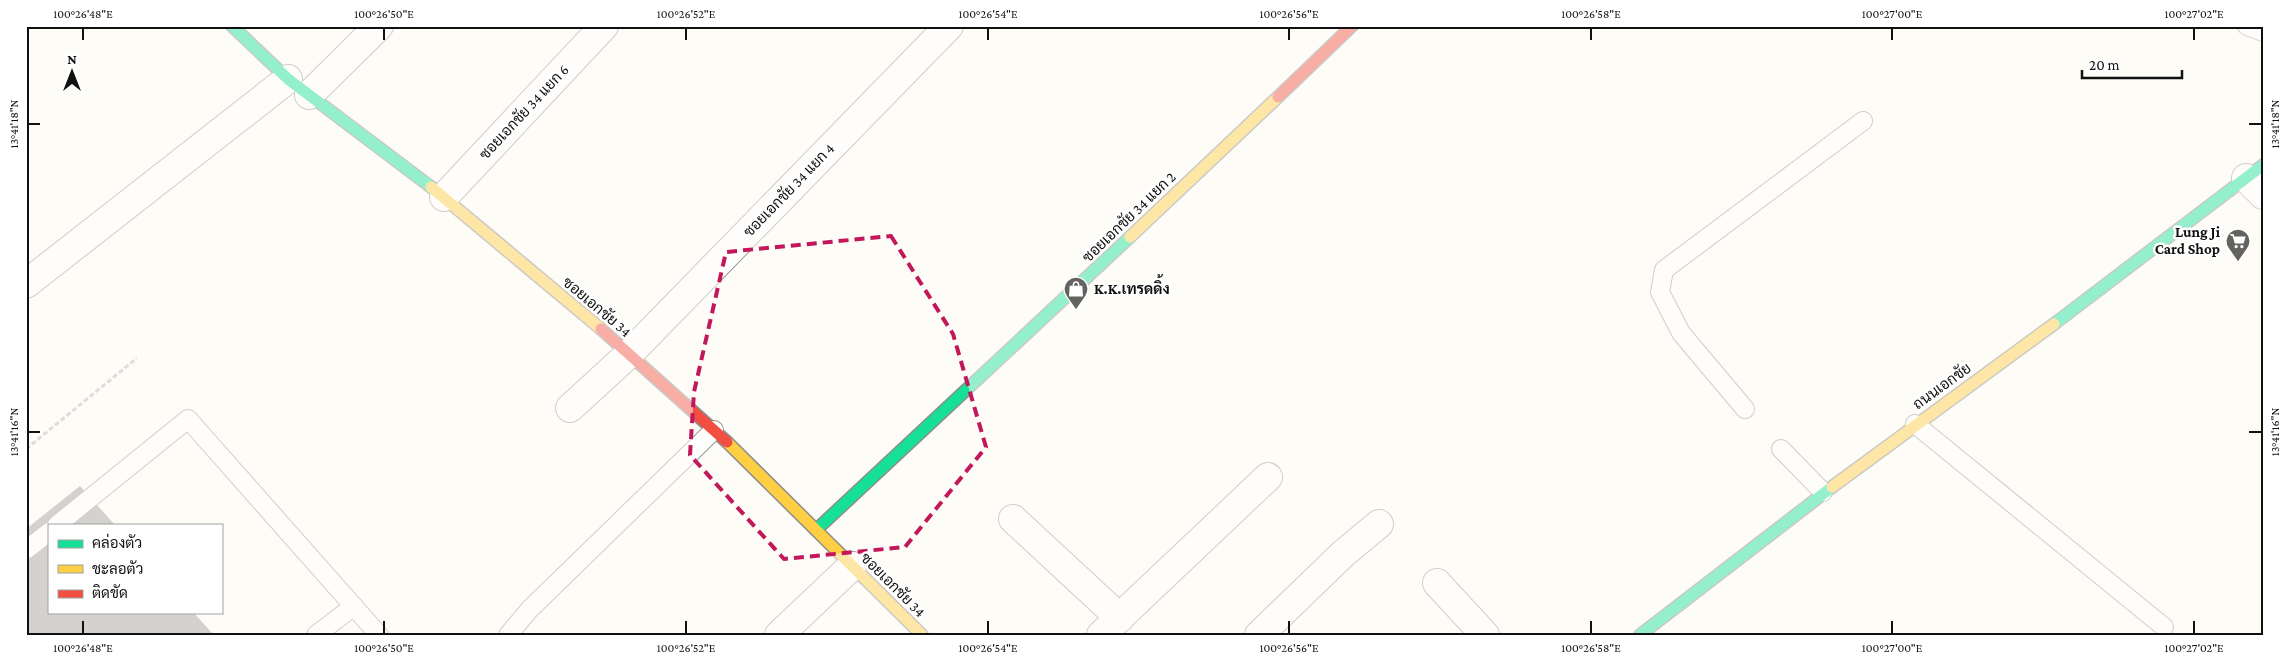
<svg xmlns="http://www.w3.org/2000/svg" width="2289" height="661" font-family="'Crimson Pro',Sarabun,serif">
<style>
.building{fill:#a19f9c}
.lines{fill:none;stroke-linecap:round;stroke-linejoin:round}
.lane-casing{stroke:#979795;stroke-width:20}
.street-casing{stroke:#979795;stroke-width:30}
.fast-casing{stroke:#8e8d8b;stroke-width:14}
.slow-casing{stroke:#8e8d8b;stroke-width:14}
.jam-casing{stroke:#8e8d8b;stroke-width:14}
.path{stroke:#b9b9b8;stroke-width:3;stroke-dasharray:5 2.5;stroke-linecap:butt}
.lane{stroke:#fffffe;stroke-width:18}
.street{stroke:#fffffe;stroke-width:28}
.fast{stroke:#16e098;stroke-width:11}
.slow{stroke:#ffcf43;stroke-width:11}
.jam{stroke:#f24e42;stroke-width:11}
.marked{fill:none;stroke:#c2185b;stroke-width:4;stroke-dasharray:10 6;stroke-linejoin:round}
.ticks{fill:none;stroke:#111;stroke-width:2}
.labels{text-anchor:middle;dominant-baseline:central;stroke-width:5;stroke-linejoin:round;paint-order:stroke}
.street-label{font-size:15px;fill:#111;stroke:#fff}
.poi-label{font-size:15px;font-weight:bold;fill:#111;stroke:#fff;text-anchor:end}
.neatline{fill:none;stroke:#111;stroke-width:2}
.ticks-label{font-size:12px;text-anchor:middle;fill:#111}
</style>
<rect width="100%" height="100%" fill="#fdfcf7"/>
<!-- building -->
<path class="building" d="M80,486L115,525H49V612H193L212,633L26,635V529Z"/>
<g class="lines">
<defs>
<path id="lane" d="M2247,26L2263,32
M1745,409L1681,333L1660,292L1664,270L1863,121
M1915,424L2164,627
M1781,449L1823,492
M57,525L188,419L379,635
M26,550L49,532
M316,635L354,606
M508,635L530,609L714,430"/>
<path id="street" d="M309,95L379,26
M2246,178L2263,195
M444,197L604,26
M26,284L288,79
M570,408L630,353L949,26
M1013,519L1120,618
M1437,583L1485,635
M779,635L852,566
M1101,635L1268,477
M1259,635L1344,553L1379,524"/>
<path id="fast" d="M232,26L288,79L431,187
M2054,324L2263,165
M816,530L1130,237
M1640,635L1832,487"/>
<path id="slow" d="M431,187L601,329
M1130,237L1278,97
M727,442L922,635
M1832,487L2054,324"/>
<path id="jam" d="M1278,97L1352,26
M601,329L727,442"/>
</defs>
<!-- lane casing -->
<use href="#lane" class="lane-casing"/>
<!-- street casing -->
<use href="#street" class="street-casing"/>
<!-- fast casing -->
<use href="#fast" class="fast-casing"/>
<!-- slow casing -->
<use href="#slow" class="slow-casing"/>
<!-- jam casing -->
<use href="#jam" class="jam-casing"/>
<!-- path -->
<path class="path" d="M26,449L137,358"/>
<!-- lane -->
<use href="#lane" class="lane"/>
<!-- street -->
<use href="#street" class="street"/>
<!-- fast -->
<use href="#fast" class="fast"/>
<!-- slow -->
<use href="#slow" class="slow"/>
<!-- jam -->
<use href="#jam" class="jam"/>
</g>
<!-- marked area -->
<path d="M0 0H2289V661H0ZM891,236L953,334L986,447L905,547L784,559L690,455L694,392L726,252Z" fill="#fdfcf7" fill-opacity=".55" fill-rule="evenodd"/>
<path class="marked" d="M891,236L953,334L986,447L905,547L784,559L690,455L694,392L726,252Z"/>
<!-- ticks -->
<path class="ticks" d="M83,28V40M384,28V40M686,28V40M988,28V40M1289,28V40M1591,28V40M1892,28V40M2194,28V40M28,124H40M2249,124H2262M28,432H40M2249,432H2262M83,621V634M384,621V634M686,621V634M988,621V634M1289,621V634M1591,621V634M1892,621V634M2194,621V634"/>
<!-- icons -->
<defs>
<symbol id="supermarket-pin" viewBox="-11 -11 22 30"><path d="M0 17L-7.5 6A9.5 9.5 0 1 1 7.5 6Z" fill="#646362" stroke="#fff"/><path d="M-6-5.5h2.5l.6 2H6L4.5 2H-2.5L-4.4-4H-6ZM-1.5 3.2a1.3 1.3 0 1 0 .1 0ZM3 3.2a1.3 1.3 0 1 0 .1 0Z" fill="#fff"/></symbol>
<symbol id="shop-pin" viewBox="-11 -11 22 30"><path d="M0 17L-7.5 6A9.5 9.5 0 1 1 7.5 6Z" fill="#646362" stroke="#fff"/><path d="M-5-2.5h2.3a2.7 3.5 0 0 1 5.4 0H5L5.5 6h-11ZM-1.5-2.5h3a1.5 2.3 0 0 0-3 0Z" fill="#fff"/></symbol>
</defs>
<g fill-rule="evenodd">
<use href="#supermarket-pin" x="2224" y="227" width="28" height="38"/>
<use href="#shop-pin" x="1062" y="275" width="28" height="38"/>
</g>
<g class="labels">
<!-- street labels -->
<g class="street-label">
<text transform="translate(524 112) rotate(-47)">ซอยเอกชัย 34 แยก 6</text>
<text transform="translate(789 190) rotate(-46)">ซอยเอกชัย 34 แยก 4</text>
<text transform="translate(1129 217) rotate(-44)">ซอยเอกชัย 34 แยก 2</text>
<text transform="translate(597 307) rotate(40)">ซอยเอกชัย 34</text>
<text transform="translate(1942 386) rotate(-36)">ถนนเอกชัย</text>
<text transform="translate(893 585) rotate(45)">ซอยเอกชัย 34</text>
</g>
<!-- poi labels -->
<g class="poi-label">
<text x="2220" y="232">Lung Ji<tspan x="2220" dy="17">Card Shop</tspan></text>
<text x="1094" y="289" text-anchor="start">K.K.เทรดดิ้ง</text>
</g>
</g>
<!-- border -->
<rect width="2289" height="661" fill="none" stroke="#ffffff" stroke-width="55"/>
<!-- legend -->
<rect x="48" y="524" width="175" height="90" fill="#ffffff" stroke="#a0a0a0"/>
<rect x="58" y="540" width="25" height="8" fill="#16e098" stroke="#a0a0a0"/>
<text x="92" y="548" font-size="15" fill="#111111">คล่องตัว</text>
<rect x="58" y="565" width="25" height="8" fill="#ffcf43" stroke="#a0a0a0"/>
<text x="92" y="574" font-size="15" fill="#111111">ชะลอตัว</text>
<rect x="58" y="590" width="25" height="8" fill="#f24e42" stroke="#a0a0a0"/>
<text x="92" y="598" font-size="15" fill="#111111">ติดขัด</text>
<!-- north arrow -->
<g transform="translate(72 72)" stroke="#ffffff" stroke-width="4" paint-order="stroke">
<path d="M0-4L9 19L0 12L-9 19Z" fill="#111111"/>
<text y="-8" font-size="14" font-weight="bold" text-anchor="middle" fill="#111111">N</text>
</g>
<!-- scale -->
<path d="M2082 70v8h100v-8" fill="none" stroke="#111111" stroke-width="2.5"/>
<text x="2089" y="70" font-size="15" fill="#111111" stroke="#ffffff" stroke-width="4" paint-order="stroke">20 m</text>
<rect x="28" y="28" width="2234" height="606" class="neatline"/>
<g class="ticks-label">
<text x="83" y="18">100°26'48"E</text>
<text x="384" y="18">100°26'50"E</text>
<text x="686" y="18">100°26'52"E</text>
<text x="988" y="18">100°26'54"E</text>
<text x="1289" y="18">100°26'56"E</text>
<text x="1591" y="18">100°26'58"E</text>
<text x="1892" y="18">100°27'00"E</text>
<text x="2194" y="18">100°27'02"E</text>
<text transform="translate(14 124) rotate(-90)" y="4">13°41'18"N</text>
<text transform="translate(2275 124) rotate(-90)" y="4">13°41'18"N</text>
<text transform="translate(14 432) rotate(-90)" y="4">13°41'16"N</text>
<text transform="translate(2275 432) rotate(-90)" y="4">13°41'16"N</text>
<text x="83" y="652">100°26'48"E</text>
<text x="384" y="652">100°26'50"E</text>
<text x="686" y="652">100°26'52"E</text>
<text x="988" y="652">100°26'54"E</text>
<text x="1289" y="652">100°26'56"E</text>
<text x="1591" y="652">100°26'58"E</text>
<text x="1892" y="652">100°27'00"E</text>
<text x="2194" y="652">100°27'02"E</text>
</g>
</svg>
